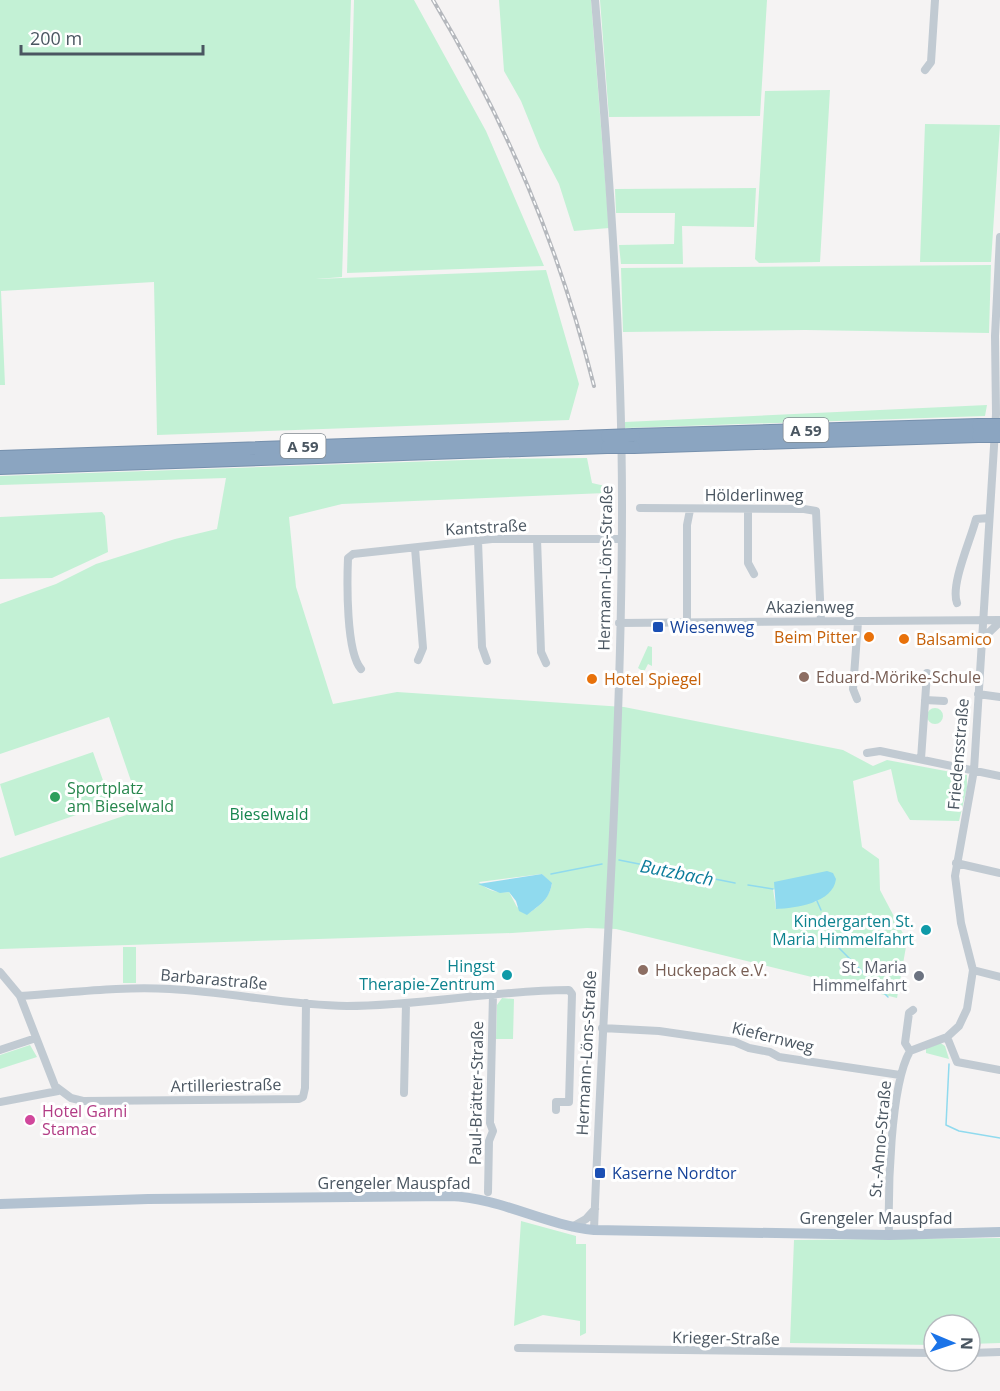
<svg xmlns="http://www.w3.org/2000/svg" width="1000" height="1391" font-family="'Open Sans',sans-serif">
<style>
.green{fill:#c3f1d5;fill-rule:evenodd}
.water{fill:#90daee}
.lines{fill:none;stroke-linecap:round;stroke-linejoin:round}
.stream{stroke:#90daee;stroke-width:1.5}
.highway-casing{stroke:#7690ad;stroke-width:14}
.minor{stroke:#c1cad2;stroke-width:8}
.major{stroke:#b3c2d1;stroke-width:10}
.highway{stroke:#8ba5c1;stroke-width:12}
.rail-casing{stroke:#b5b8bd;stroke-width:4}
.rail{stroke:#fff;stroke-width:1.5;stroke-dasharray:4.5;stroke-linecap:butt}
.highway-bridge-casing{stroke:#7690ad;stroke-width:14;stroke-linecap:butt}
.highway-bridge{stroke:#8ba5c1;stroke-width:12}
.transit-dot{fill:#1a4fb4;stroke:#fff;stroke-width:2}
.food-dot{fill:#e8710a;stroke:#fff;stroke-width:2}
.education-dot{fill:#8d6e63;stroke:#fff;stroke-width:2}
.leisure-dot{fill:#2e9e5b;stroke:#fff;stroke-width:2}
.culture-dot{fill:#0f9aa8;stroke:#fff;stroke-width:2}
.worship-dot{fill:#6b7280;stroke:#fff;stroke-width:2}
.hotel-dot{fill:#d1479c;stroke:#fff;stroke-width:2}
.labels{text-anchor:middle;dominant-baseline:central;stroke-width:6;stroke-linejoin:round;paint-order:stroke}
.shield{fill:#fff;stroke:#808990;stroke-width:1.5}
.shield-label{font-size:15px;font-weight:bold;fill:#4a5661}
.street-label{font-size:16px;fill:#4a5661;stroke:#fff}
.transit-label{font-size:16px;fill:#164399;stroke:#fff;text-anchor:start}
.food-label{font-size:16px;fill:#c56008;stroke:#fff;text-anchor:start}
.education-label{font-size:16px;fill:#785e54;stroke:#fff;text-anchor:start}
.leisure-label{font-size:16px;fill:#27864d;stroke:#fff;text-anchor:start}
.park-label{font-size:16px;fill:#17864f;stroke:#fff}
.culture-label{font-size:16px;fill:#0d838f;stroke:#fff;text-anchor:end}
.worship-label{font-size:16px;fill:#5b616d;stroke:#fff;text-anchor:end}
.hotel-label{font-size:16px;fill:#b23c85;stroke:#fff;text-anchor:start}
.water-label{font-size:18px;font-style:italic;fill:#0c7c9b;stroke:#fff}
</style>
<rect width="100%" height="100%" fill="#f5f3f3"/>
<!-- green -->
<path class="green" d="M0,0H351L342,277L316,279L546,270L579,384L569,420L157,435L154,282L1,291L5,385H0Z
M354,0H414L486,131L544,266L347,273Z
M499,0H591L609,228L574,231L559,184L540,148L521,101L504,71Z
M600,0H767L760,116L609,117Z
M830,90L820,262L759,263L755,259L765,91Z
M925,124L1000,125L991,262H920Z
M756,188L754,227L682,226L683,264H621L619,245L674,244L675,213H616L615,189Z
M991,265L989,333L805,330L623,332L621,268Z
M987,405L985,416L625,428V422Z
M587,458L592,483L605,486L606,493L342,504L289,517L296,587L333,704L397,692L624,707L843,750L873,766L887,760L967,775V788L959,821L910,820L898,801L891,769L853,781L862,847L879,859L880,890L907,941L897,998L616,929L587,928L512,933L0,949V858L141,810L109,717L0,754V604L56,584L96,564L175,539L217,529L226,478L0,485V476L495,459ZM542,874L552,884C549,898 541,905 529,913L517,907L509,892C498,893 487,891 479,882ZM773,889L818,901L776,909Z
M102,512L105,516L108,552L52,578L0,579V517Z
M648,646L652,647V666L648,664L644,672L638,668Z
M927 716a8 8 0 1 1 16 0a8 8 0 1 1-16 0Z
M93,752L111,803L15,836L0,784Z
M123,947H136V983H123Z
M502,998L514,999L513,1039H496L497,1005Z
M939,1042L945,1046L949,1059L926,1053V1048Z
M30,1045L37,1057L0,1069V1055Z
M521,1221L576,1236V1244H586V1333L580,1336V1321L543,1315L514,1326Z
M1000,1238V1343L970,1344V1325H934V1345L790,1343L794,1240Z"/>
<!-- water -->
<path class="water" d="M827,871L833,873L836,879C833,903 796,908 776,909L774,882Z
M542,874L552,883C549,901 539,905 527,915L519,911L516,901L509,892L500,893L478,884Z"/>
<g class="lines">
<!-- stream -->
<path class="stream" d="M619,860L735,883
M551,874L602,864
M748,885L773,889
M817,901L821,910
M823,914L839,948L888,997
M949,1064L946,1125L959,1131L1000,1138"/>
<defs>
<path id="highway" d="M634,435L978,425
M634,447L978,436
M0,457L607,436
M0,468L607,447"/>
</defs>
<!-- highway casing -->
<use href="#highway" class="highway-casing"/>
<!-- minor -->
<path class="minor" d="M925,70L931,62L935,0
M640,508L804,509L816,511L821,621
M748,509V563L754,574
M537,539L541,652L546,663
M478,541L482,647L487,661
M415,548L423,648L418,660
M957,603C950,585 971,539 976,519L989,518
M687,622V525L690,510
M619,623L1000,620
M982,639L1000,622
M361,669C346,652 347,582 348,558L353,554L492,539H621
M978,694L1000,697
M857,699L853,689L858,622
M925,700L944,701
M867,753L880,751L1000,776
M921,759L927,673
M956,863L1000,873
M973,970L1000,977
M0,972L20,996L55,1086L71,1098L83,1101L299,1099L303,1097L305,1088L306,1003
M20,996C70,993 119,986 170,989C229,992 287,1005 347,1006C421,1006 495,990 569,990L572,994L569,1102H556V1110
M602,1028L659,1031L735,1042L749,1048L770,1052L779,1057L900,1075
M947,1037L957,1062L1000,1070
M0,1050L36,1038
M910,1051L947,1037L959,1026L967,1009L973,970L961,923L955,876L974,770L996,414L995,336L1000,237
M404,1093L406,1004
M0,1102L58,1091
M488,1192L489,1141L493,1131L490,1123L493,994
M572,1227L586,1219L595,1209
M594,1230C603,989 622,748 622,506C622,336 609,169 595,0
M889,1235C888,1192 890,1086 910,1051L905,1043L909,1013L913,1010
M518,1348L934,1353
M970,1353L1000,1352"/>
<!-- major -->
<path class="major" d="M0,1204L148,1199L450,1196C501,1198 544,1225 594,1230L889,1235L1000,1232"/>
<!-- highway -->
<use href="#highway" class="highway"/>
<defs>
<path id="rail" d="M433,0C507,124 559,246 594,386"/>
</defs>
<!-- rail casing -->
<use href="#rail" class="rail-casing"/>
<!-- rail -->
<use href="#rail" class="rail"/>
<defs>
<path id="highway-bridge" d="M978,425H1000
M607,436L634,435
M978,436H1000
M607,447H634"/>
</defs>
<!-- highway-bridge casing -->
<use href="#highway-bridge" class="highway-bridge-casing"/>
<!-- highway-bridge -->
<use href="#highway-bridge" class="highway-bridge"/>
</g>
<!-- markers -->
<g class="transit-dot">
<rect x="652" y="621" width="12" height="12" rx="3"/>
<rect x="594" y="1167" width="12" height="12" rx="3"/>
</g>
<g class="food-dot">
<circle cx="869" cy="637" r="6"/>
<circle cx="904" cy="639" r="6"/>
<circle cx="592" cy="679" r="6"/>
</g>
<g class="education-dot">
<circle cx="804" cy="677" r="6"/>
<circle cx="643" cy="970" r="6"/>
</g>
<circle class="leisure-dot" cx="55" cy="797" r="6"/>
<g class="culture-dot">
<circle cx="926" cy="930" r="6"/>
<circle cx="507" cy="975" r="6"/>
</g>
<circle class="worship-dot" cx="919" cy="976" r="6"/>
<circle class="hotel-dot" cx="30" cy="1120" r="6"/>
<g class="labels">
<!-- shield labels -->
<g class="shield">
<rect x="783.5" y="418" width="45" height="24" rx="4.5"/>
<rect x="280.5" y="434" width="45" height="24" rx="4.5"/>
</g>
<g class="shield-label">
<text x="806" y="430">A 59</text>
<text x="303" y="446">A 59</text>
</g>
<!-- street labels -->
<g class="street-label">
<text x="754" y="495">Hölderlinweg</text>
<text transform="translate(486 527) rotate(-3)">Kantstraße</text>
<text transform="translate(605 568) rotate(-89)">Hermann-Löns-Straße</text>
<text x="810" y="607">Akazienweg</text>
<text transform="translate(958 754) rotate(-85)">Friedensstraße</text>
<text transform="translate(214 979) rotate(5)">Barbarastraße</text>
<text transform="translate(773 1037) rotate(14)">Kiefernweg</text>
<text transform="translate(586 1053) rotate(-87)">Hermann-Löns-Straße</text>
<text transform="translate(226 1085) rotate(-1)">Artilleriestraße</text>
<text transform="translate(476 1093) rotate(-89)">Paul-Brätter-Straße</text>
<text transform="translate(880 1139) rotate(-85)">St.-Anno-Straße</text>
<text x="394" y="1183">Grengeler Mauspfad</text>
<text x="876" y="1218">Grengeler Mauspfad</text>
<text transform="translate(726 1338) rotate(1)">Krieger-Straße</text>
</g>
<!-- transit labels -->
<g class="transit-label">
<text x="670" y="627">Wiesenweg</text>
<text x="612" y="1173">Kaserne Nordtor</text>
</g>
<!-- food labels -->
<g class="food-label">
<text x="857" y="637" text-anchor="end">Beim Pitter</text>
<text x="916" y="639">Balsamico</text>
<text x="604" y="679">Hotel Spiegel</text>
</g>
<!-- education labels -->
<g class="education-label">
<text x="816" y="677">Eduard-Mörike-Schule</text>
<text x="655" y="970">Huckepack e.V.</text>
</g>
<!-- leisure labels -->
<g class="leisure-label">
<text x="67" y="788">Sportplatz<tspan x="67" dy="18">am Bieselwald</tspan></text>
</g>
<!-- park labels -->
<g class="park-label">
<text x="269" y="814">Bieselwald</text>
</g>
<!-- culture labels -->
<g class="culture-label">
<text x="914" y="921">Kindergarten St.<tspan x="914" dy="18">Maria Himmelfahrt</tspan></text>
<text x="495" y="966">Hingst<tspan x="495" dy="18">Therapie-Zentrum</tspan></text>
</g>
<!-- worship labels -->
<g class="worship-label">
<text x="907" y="967">St. Maria<tspan x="907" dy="18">Himmelfahrt</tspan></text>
</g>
<!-- hotel labels -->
<g class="hotel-label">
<text x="42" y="1111">Hotel Garni<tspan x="42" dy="18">Stamac</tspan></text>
</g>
<!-- water labels -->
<g class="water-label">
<text transform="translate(677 872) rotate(11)">Butzbach</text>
</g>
</g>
<!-- north arrow -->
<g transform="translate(952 1343) rotate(92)"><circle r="28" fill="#ffffff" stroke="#b7bbc0" stroke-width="1.5"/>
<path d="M0-4.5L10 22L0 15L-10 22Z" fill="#1a73e8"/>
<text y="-9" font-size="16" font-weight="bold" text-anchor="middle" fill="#4a5661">N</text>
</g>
<!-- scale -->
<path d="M21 45v9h182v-9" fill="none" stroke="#4a5661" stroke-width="3"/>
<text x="30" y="45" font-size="18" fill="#4a5661" stroke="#ffffff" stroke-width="4.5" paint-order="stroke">200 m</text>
</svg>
